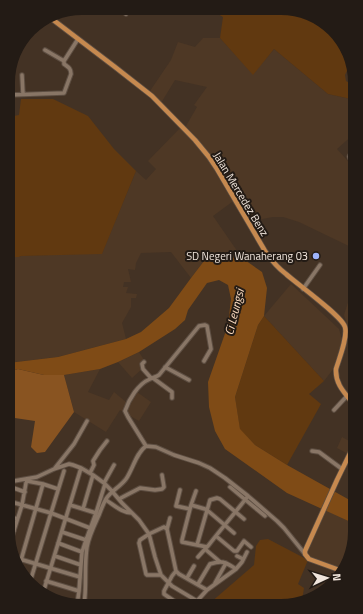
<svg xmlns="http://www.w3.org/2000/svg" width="363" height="614" font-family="'Titillium Web',sans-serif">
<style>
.built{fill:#4e3825}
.green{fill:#613910}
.forest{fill:#895421}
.water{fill:#7f4b16}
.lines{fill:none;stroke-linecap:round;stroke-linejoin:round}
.minor-casing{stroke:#5d4e42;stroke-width:5.5}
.major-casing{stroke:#5d4e42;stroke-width:6}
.minor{stroke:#897666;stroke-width:3.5}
.major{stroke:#c6894f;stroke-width:4.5}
.poi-dot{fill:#9eb4fd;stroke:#231b15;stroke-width:1.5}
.labels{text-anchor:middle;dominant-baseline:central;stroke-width:4;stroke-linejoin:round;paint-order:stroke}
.street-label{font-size:11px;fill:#f0e5dc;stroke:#231b15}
.poi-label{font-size:11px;fill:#f0e5dc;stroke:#231b15;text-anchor:end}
.water-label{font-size:12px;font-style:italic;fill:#fcdcc1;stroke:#231b15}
</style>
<rect width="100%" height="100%" fill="#433224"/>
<!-- built -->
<path class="built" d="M203,38H220L253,74L274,49L328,94L351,99L355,117V133L337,149L355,169V178L352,181L355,184V249L299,222L283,217H273L246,222L232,202L213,216L242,258L218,257L204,261L191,278L171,252L141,253L136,263L135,270L128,269L131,282H124L123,287H128L126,293L137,294L136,298H131V307L122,323L126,339L58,357L8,363V259L14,257H19L21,256L102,253L136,171L146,180L156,169L148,161L183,125L186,126L197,107L194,105L207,87L175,80L161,103L150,91L171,60L178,42L195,47Z
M355,259V331L349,330L344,315L349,299L348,289L351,269Z
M291,284L339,329L342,340L340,352L334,368L324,381L264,316Z
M139,352L144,360L141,363L144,367L132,378L118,362Z
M100,369L88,392L109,400L114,392L126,402L134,390L151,402L139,421L120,410L106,432L74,412L64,375Z
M342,437L353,443L355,440V462L346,457L348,454L337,448Z
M324,509L355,524V537L341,573L308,560L307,548Z"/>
<!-- green -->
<path class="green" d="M210,9H296L326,23L349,54L351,62L345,75L346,81L353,85L351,99L328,94L274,49L253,75L220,38L223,17Z
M21,99H53L88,116L114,149L136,171L102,254L21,256L19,257H14L8,259L9,117L19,115Z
M264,316L324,381L309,394L321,404L287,465L255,445L240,430L235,397L258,325Z
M268,539L308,560L298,584L304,588L302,601L210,603L254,565L256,546L260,540Z"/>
<!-- forest -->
<path class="forest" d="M18,369L44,375H64L74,412L45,452L37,453L31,447L35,421L8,417V372Z"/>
<!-- water -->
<path class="water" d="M217,257L242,258L262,272L267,288L264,316L258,325L235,397L240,429L255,445L287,465L355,503V524L287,493L225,449L215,431L209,407L208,382L228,325L231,299L228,285L219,280L207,283L188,310L185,320L175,329L139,352L118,362L100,369L64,375H44L18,369L8,372V363L58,357L126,339L141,332L169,308L191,278L204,261Z"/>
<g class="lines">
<defs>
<path id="minor" d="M126,14L128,8
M45,50L64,61
M22,75L23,94
M9,95L64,93L71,74C71,68 68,67 64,64V61L78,39
M355,114L352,99L355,90
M355,165C348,157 347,157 355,149
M303,289L320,265
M144,362L142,364L143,369L151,378
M165,367L189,380
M153,378L172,392V398
M334,410L347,396
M146,446L128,417L125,411C129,399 138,384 150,379C154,377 156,377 159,375L199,326L205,325L207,326L211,349L204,361
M312,451L319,452L342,469
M55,468L74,444L87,421
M90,473L94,465L93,461L100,450L107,441
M27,481L43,484L58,489
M8,482L37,477L54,469L69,464L73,465L81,468L93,475L104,483L111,490L122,503L139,520L149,534L155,557L161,575L172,586L197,601L207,590L236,569L242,562L247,552
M104,483L114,465
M8,486L25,492
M230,487L265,516
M180,490L176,506L190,509
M119,499L140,488L155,490L162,489L164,487L162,475
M106,500C114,505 122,513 132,513
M8,501L51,513L90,528
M70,505L96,513
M191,505L196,491
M83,509L93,475
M8,516L17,519
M8,529L14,531
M167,529L170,518
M62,532L86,540
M234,533L207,510L205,509L191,505L182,540V542L207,547L208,546C221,529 235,513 248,496
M216,536L234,551H237L244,541L251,547
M10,543L22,505L26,483L27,481L26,479
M58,543L82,552
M197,545L210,500L217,498L220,499L244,519
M205,549L219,561
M55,556L81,565
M237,556L243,559
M13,557L80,577
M198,557L206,548
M19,567L43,484
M176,571L179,574L207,590
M161,575H147L146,574L139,543L140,540L149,534L164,527L167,529L176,571L172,576L164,591V594L177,603
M187,578L194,566
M46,581L79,591
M30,582L51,513L64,471
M215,583L226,563
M198,584L210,564C223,560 225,562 236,569
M43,593L81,468
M49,596L77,605
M77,605L79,591L82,552L86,540L96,513L105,484
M84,605C87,586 84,566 87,547C89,536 94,526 99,515C101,510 103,504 106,499C111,491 120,487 126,479C133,469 136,453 146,446L156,447L174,455L199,463L210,468L225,478L248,496L277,521L284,528L305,554"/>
<path id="major" d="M52,19L115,67L152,96L195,140L209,157L217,169L265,251C271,260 278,268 286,274C297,284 342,316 345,327C348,337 339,359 336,369C335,385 346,394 355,406
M342,571L309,559L305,554V551L337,480L355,443"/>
</defs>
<!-- minor casing -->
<use href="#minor" class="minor-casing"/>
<!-- major casing -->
<use href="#major" class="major-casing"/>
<!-- minor -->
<use href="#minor" class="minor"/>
<!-- major -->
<use href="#major" class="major"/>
</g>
<!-- markers -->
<circle class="poi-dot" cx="316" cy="256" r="4"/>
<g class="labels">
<!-- street labels -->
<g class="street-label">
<text transform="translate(241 194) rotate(59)">Jalan Mercedez Benz</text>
</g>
<!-- poi labels -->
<g class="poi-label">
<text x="308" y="256">SD Negeri Wanaherang 03</text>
</g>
<!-- water labels -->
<g class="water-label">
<text transform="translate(234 312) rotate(-76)">Ci Leungsi</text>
</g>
</g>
<!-- crop -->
<path d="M0 0H363V614H0ZM82 15H281A67 67 0 0 1 348 82V532A67 67 0 0 1 281 599H82A67 67 0 0 1 15 532V82A67 67 0 0 1 82 15Z" fill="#231b15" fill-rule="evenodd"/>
<!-- north arrow -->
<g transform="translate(327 578) rotate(86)" stroke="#231b15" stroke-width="3" paint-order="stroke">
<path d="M0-3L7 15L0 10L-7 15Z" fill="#f0e5dc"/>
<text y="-6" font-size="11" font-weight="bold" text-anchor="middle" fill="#f0e5dc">N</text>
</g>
</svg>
